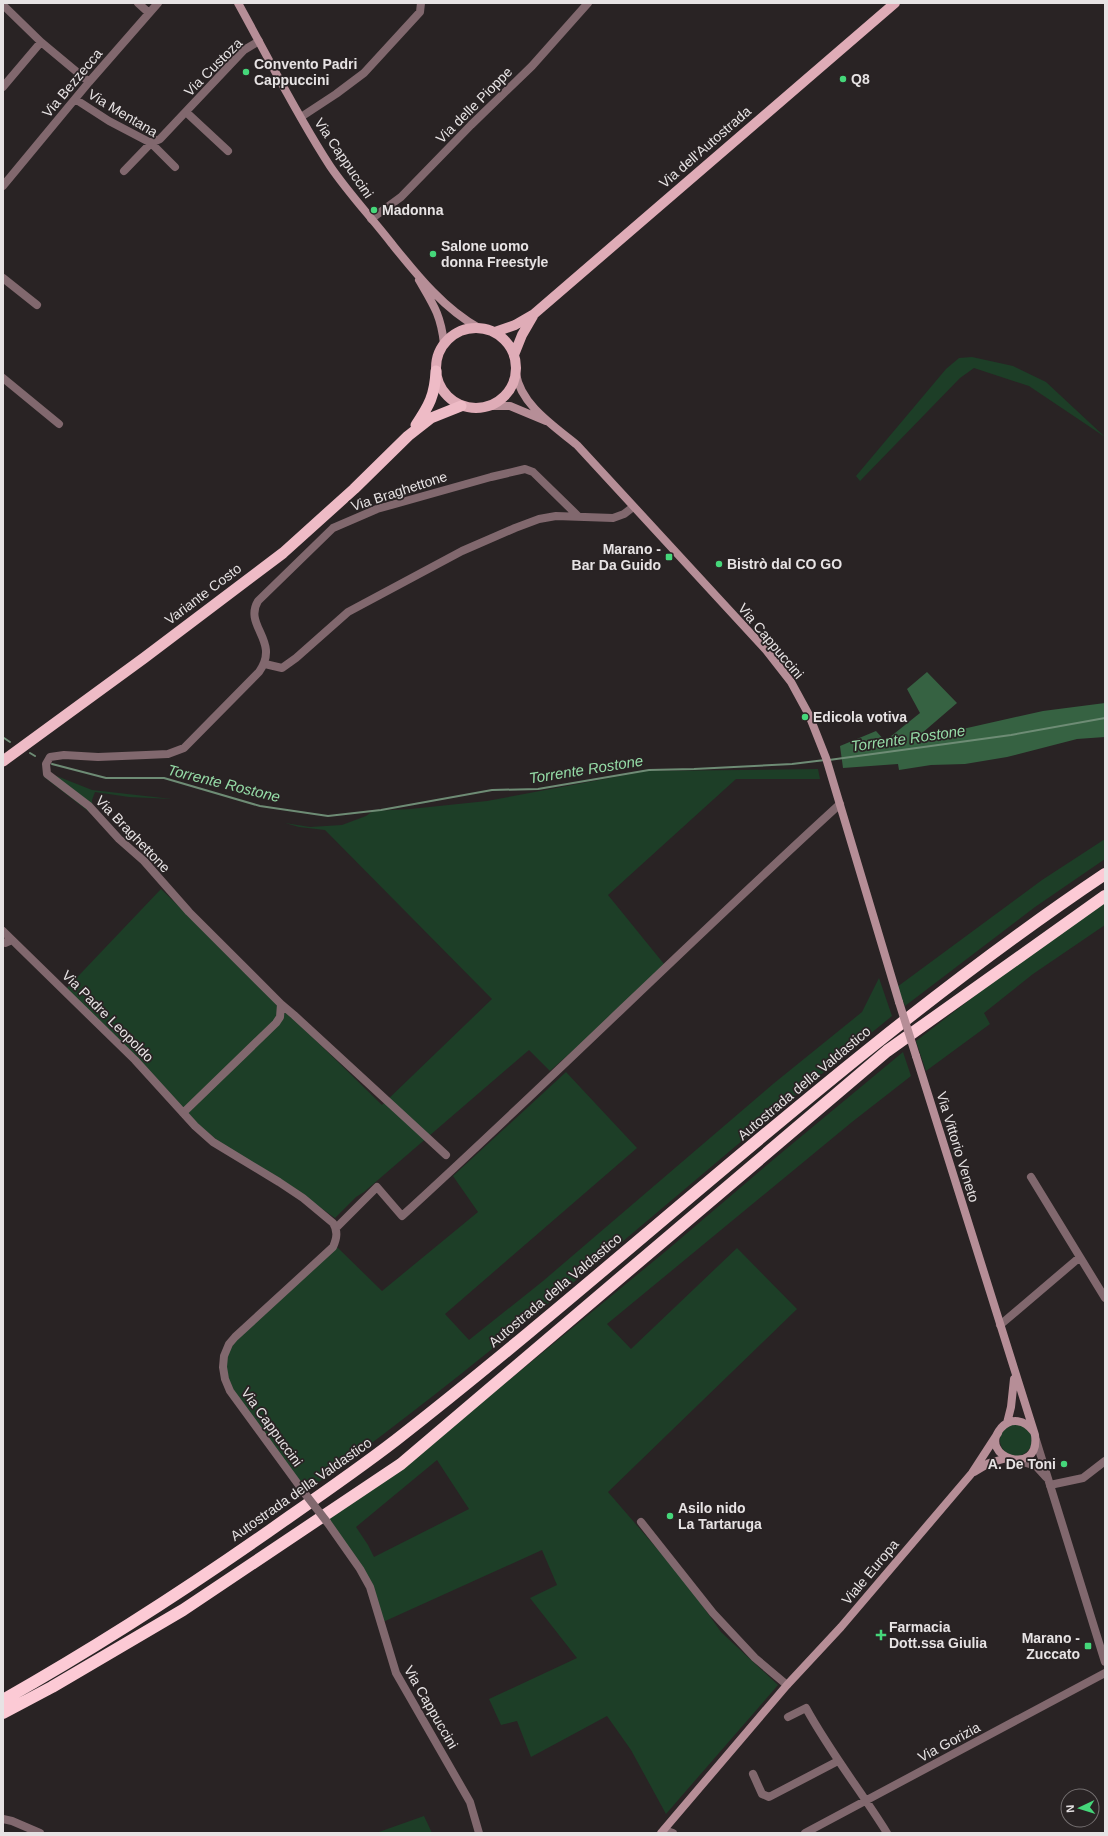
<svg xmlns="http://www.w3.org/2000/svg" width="1108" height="1836" font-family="Arial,sans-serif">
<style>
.green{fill:#1d3e27;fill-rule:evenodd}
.forest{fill:#366242}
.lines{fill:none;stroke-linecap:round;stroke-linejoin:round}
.stream{stroke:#6e8c75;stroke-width:2}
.minor{stroke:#81686e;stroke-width:8}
.tertiary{stroke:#81686e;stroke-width:8}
.secondary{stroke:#b68e97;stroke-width:8}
.primary{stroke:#dfacb7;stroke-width:10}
.trunk{stroke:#eebbc6;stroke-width:11}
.motorway{stroke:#fccad5;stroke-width:12}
.minor-bridge{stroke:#81686e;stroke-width:8}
.secondary-bridge{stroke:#b68e97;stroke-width:8}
.poi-dot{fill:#45d77a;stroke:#292324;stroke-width:1.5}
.labels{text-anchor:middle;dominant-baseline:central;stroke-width:3.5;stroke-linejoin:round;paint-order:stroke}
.poi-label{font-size:14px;font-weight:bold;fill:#e7e3e4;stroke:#292324;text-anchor:start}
.street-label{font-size:14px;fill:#e7e3e4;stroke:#292324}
.water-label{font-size:15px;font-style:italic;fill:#95dca7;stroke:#292324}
</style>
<rect width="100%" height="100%" fill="#292324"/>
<!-- green -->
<path class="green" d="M972,357L1013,366L1046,382L1105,437L1029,386L974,368L960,378L860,481L856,476L946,369L959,358Z
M818,769L820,779H736L608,895L664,964L624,1005L550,1071L529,1050L364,1192L356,1197L335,1218C292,1185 241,1162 200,1126L65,990L161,889L382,1105L492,999L325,830L299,827L285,823L310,827L342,825L366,816L373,811L410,809L487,801L647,771Z
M44,771L92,790L172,799L129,797L95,792L92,800L93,815L44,777Z
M1105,839V859L1035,907L905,1006L897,987L1042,880Z
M1105,902V925L1033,974L984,1013L990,1024L926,1071L916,1041L981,991Z
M879,978L892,1016C697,1175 510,1345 305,1492L237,1397C226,1376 221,1361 236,1340L337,1247L382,1291L478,1212L453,1176L566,1072L637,1148L445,1314L469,1340L543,1281L773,1084L862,1012Z
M903,1052L911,1076L852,1122L607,1324L631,1349L737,1248L797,1309L608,1492L685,1581L721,1632L778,1685L666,1814L631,1750L607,1716L531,1757L517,1721L501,1725L489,1699L577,1658L530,1598L557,1585L542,1550L383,1622L378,1602L326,1520L503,1385L666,1251L774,1159ZM437,1460L469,1509L374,1557L368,1545L356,1527Z
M1000 1440a16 16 0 1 1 32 0a16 16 0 1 1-32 0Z
M424,1816L432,1833H376Z"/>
<!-- forest -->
<path class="forest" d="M927,672L957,703L914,740L1043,711L1105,703V737L1077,739L1007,757L965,764L931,765L899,770L898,764L843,768L840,746L876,731L885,741L920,713L907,689Z"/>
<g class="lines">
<!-- stream -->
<path class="stream" d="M4,738L10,742
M30,753L35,756
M829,760L1011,735L1105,718
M52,764L106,778H164L260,806L328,816L381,810L492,790L538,789L649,770L694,769L792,764L825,760"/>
<!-- minor -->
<path class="minor" d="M138,3L149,13
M3,5L41,42L89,82
M3,87L41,42
M75,99L109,121L151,143L175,167
M186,112L228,151
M301,117L336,94L364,73L420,12L421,3
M124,171L151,143L160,139L244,50L259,41
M3,186L89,82L158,3
M371,219L401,197L471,125L532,66L588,3
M3,278L37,305
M3,378L59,424
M265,664L282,668L296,658L348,612L462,551L515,528L539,519L556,516L613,518L624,514L633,507
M3,931L135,1060L195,1126L213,1142L279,1182L303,1198L333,1223C338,1231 337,1238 333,1247L235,1337L229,1344L224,1356L223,1367L225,1379L230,1391L306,1495
M3,942L5,943L12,940
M281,1004L294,1015L446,1155
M183,1113L276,1023L280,1017L281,1004L189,912L144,861L119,839L89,806L47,774L46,764L50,757L64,755L98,757L146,755L168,754L184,748L259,672C281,641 243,626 258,601L333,528L377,509L491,477L525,469L533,472L578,516
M1031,1177L1105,1298
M336,1228L377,1187L402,1216C550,1081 692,939 840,804
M1000,1325L1080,1257
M1050,1485L1083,1478L1105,1461
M327,1522L360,1569L370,1587L396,1673L470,1802L479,1833
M641,1522L713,1613L755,1658L787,1685
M788,1717L806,1708C830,1752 861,1791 887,1833
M753,1774L762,1794L769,1797L838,1761
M664,1830L673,1833
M805,1833L1105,1673"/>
<!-- tertiary -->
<path class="tertiary" d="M1036,1440L1105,1662
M1017,1460L1036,1466L1046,1477
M3,1819L12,1821L40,1833"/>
<!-- secondary -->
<path class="secondary" d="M238,3C268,57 296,114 330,166C349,194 372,218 392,244C417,275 444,309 479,328
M419,280C433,304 441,315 444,344
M516,374C521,405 554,426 577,445L766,650L791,682L809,715L826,758L899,1002
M491,406H510L546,421
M916,1056L1035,1435C1041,1478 976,1457 1001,1428C1011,1417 1025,1420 1033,1431
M1007,1423L1011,1407L1014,1379
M974,1472L989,1463L1007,1458
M661,1833L787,1685L841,1627L972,1473L998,1433"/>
<!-- primary -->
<path class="primary" d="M436 368a40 40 0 1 1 80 0a40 40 0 1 1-80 0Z
M495,332L515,325L534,314L895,3
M514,355L522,335L533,316"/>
<!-- trunk -->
<path class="trunk" d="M416,425C429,406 435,395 436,371
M3,761L144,658L283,553L354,489L408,436L431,418L461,406"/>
<!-- motorway -->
<path class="motorway" d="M3,1700C102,1644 196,1583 289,1517C325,1492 361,1467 396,1440C634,1254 853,1043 1105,874
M3,1713L52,1687L183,1610L401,1464L887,1051L1105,896"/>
<!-- minor-bridge -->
<path class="minor-bridge" d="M306,1495L327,1522"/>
<!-- secondary-bridge -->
<path class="secondary-bridge" d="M899,1002L916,1056"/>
</g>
<!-- markers -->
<g class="poi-dot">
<circle cx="246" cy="72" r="4"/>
<circle cx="843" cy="79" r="4"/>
<circle cx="374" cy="210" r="4"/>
<circle cx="433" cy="254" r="4"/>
<rect x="665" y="553" width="8" height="8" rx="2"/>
<circle cx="719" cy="564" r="4"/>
<circle cx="805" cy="717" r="4"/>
<circle cx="1064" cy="1464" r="4"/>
<circle cx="670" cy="1516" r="4"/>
<path d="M879 1629h4v4h4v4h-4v4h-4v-4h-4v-4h4z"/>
<rect x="1084" y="1642" width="8" height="8" rx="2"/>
</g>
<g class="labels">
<!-- poi labels -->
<g class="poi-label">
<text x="254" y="64">Convento Padri<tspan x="254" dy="16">Cappuccini</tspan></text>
<text x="851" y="79">Q8</text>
<text x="382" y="210">Madonna</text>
<text x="441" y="246">Salone uomo<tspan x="441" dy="16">donna Freestyle</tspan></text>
<text x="661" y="549" text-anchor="end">Marano -<tspan x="661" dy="16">Bar Da Guido</tspan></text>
<text x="727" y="564">Bistrò dal CO GO</text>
<text x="813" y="717">Edicola votiva</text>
<text x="1056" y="1464" text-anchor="end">A. De Toni</text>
<text x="678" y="1508">Asilo nido<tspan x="678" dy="16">La Tartaruga</tspan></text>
<text x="889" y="1627">Farmacia<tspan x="889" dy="16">Dott.ssa Giulia</tspan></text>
<text x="1080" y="1638" text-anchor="end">Marano -<tspan x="1080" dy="16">Zuccato</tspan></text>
</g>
<!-- street labels -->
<g class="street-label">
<text transform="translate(213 67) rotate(-45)">Via Custoza</text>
<text transform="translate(72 83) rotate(-50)">Via Bezzecca</text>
<text transform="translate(474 105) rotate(-45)">Via delle Pioppe</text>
<text transform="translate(123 113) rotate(31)">Via Mentana</text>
<text transform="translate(705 147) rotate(-41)">Via dell'Autostrada</text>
<text transform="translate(344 158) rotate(56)">Via Cappuccini</text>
<text transform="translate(399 491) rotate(-18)">Via Braghettone</text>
<text transform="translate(203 594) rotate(-37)">Variante Costo</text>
<text transform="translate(771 641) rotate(50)">Via Cappuccini</text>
<text transform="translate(133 834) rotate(46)">Via Braghettone</text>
<text transform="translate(108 1016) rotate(45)">Via Padre Leopoldo</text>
<text transform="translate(804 1083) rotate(-40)">Autostrada della Valdastico</text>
<text transform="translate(958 1147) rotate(73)">Via Vittorio Veneto</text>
<text transform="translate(555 1290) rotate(-40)">Autostrada della Valdastico</text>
<text transform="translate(272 1427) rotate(54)">Via Cappuccini</text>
<text transform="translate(301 1489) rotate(-35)">Autostrada della Valdastico</text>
<text transform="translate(870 1572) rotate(-50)">Viale Europa</text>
<text transform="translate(431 1707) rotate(60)">Via Cappuccini</text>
<text transform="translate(949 1742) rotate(-28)">Via Gorizia</text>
</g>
<!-- water labels -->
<g class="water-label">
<text transform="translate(908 738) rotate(-8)">Torrente Rostone</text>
<text transform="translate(586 769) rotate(-9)">Torrente Rostone</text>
<text transform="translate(224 783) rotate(14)">Torrente Rostone</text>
</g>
</g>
<!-- border -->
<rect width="1108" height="1836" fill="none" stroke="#e7e3e4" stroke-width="8"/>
<!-- north arrow -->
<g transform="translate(1080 1808) rotate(266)"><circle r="19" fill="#292324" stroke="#757071"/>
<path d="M0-3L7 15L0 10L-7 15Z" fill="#45d77a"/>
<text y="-6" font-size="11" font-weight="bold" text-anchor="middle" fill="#e7e3e4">N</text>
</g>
</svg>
